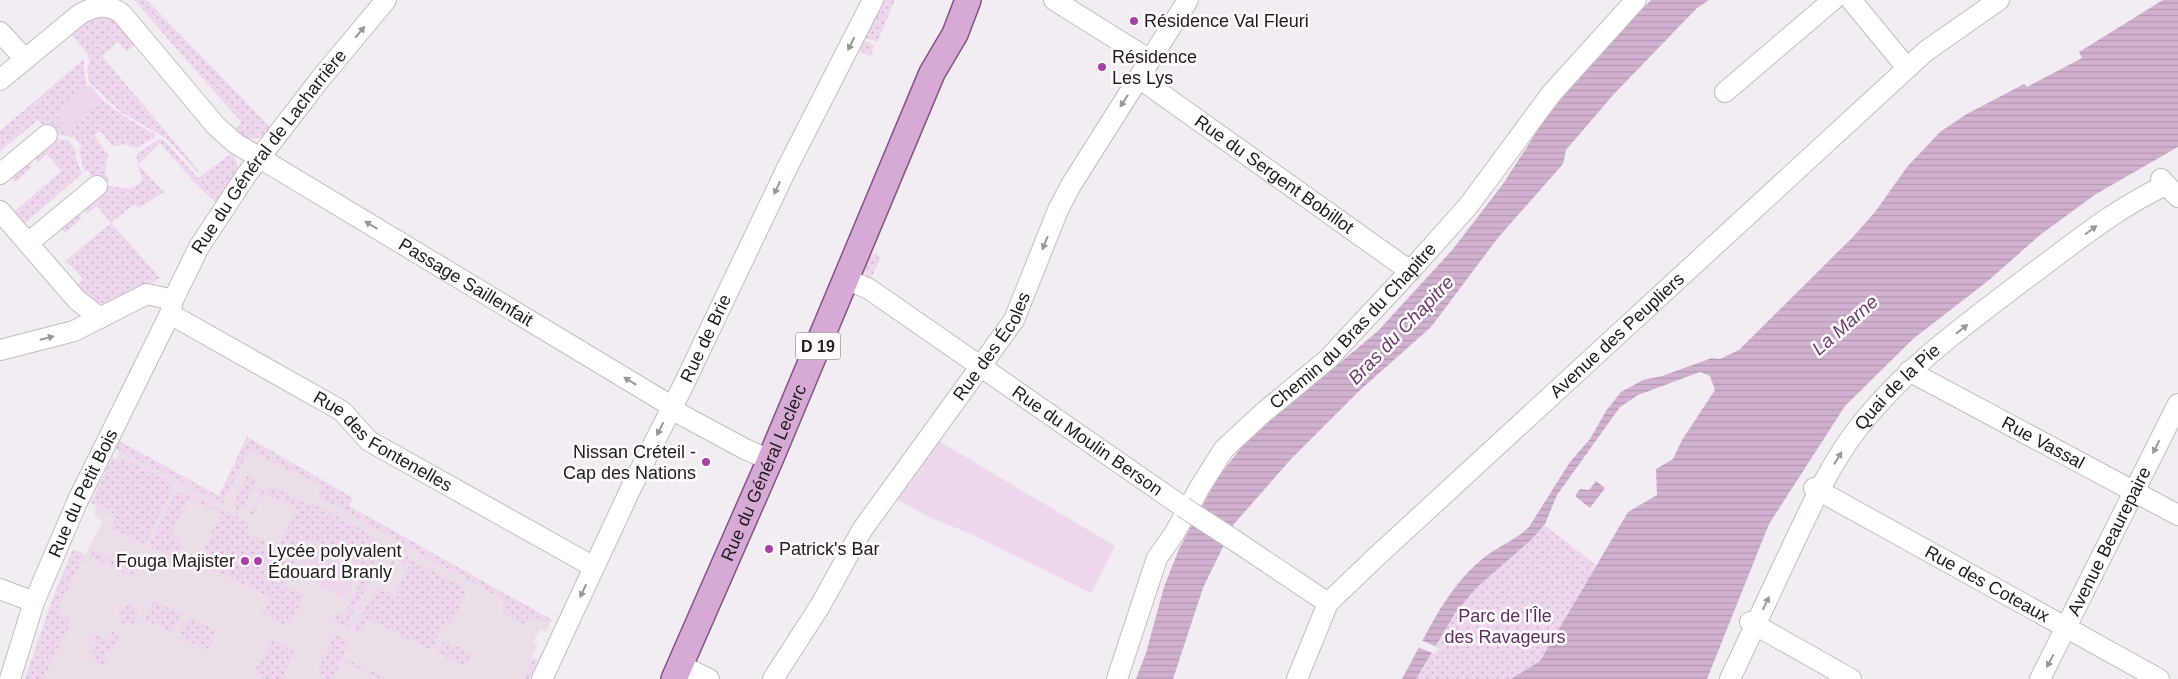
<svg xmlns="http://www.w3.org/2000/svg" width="2178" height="679" font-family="Helvetica,sans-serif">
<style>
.built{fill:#eadee9}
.grass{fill:url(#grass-dots)}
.garden{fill:#eed6ed}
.water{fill:url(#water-rules)}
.pier{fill:#f2edf2}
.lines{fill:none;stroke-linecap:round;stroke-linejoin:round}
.minor-casing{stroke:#c2bdc1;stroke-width:22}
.major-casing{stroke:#845482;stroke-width:28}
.minor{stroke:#fff;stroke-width:20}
.major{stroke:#d6aad5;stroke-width:25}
.minor-bridge-casing{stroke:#c2bdc1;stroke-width:22;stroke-linecap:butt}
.minor-bridge{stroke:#fff;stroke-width:20}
.oneway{fill:#9a9999}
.poi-dot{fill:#a741a6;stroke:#fffbff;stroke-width:2}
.labels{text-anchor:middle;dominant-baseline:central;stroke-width:5;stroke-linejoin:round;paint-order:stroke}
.shield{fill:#fffbff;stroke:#625f61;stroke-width:1}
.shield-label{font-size:16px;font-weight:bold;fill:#1e1c1d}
.poi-label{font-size:18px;fill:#1e1c1d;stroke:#fffbff;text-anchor:start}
.street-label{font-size:18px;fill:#1e1c1d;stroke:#fffbff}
.park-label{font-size:18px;fill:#5c315b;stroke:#fffbff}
.water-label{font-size:19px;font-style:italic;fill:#6c406a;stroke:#fffbff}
</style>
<defs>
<pattern id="grass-dots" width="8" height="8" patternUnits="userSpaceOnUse" patternTransform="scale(1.25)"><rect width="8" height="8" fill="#eed6ed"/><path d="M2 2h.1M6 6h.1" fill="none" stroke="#ccb7cb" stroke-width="1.8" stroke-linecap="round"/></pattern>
<pattern id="water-rules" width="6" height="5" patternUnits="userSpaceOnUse" patternTransform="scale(1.25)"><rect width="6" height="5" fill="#d1b1d0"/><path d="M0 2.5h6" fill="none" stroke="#b398b2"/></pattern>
</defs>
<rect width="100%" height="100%" fill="#f2edf2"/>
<!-- built -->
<path class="built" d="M247,437L353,498L349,506L552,620L546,632L540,629L533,642L538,645L532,657L538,660L529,679H25L50,606L73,549L85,555L103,521L94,517L96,505L91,503L116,459L119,451L116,449L119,441L219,496Z"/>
<!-- grass -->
<path class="grass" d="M134,0H147L271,128C262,142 246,142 236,129L241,122Z
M882,0H895L877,42L864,37Z
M102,15L114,18L138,42L127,51L118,42L102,56L199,171L198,173L167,139L121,112L89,82L87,70L90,61L87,53L71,34L93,17Z
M863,40L874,45L871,57L858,50Z
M84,59V70L87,88L56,115L69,130L103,101L130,120L156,135L154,138L136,148L122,144L114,147L100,131L94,135L108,155L105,170L109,182L101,189L87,170L84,172L79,149L82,146L73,137C52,134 52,137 38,120L0,151V131Z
M54,139L68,140L76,150V158L82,174L23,225L13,213L61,171L47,154L38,162L33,156Z
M159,139L164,140L198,178L232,153C246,175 230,185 217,204L193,181L160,143L138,165L164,192L139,208L135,204L111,223L160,278C148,284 110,306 98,303C90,301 82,292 76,286L83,279L71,266L64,262L111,223L97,206L87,214L82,207L108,186C122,185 128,195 142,181C141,169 136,167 137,154Z
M28,161L32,167L15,182L10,175Z
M76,213L82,218L65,233L60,227Z
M877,253L880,259L869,283L864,273L865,258Z
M247,437L353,498L349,506L552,620L549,624L536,618L535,620L528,618L524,624L504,613L502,607L505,600L318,496L321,485L249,450L223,503L116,449L119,441L219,496Z
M112,457L122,461L123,458L172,483L173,488L145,544L112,528L116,515L110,512L111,510L91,503Z
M248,474L256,477L257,480L242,509L239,511L233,506Z
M272,486L309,505L314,504C329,513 377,533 381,548C383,559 356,606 350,618L352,620L348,628L331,620L336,611L344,615L367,568L306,538L282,585L304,596L289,627L263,614L271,598L198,562L221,514L189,498L171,535L182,541L174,557L149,546L174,495L178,492L188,494L250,523L245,532L278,548L297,508L264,492L253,515L250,514L262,491Z
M1544,525L1596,565L1540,661L1511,679H1416C1435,649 1452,615 1475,588C1496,565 1524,550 1544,525Z
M73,549L85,555L56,612L72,620L43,679H25L50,606Z
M93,551L133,571L134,578L90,556Z
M405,556L460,586L465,590L466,594L450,626L444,623L431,650L368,619L360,634L353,630L376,589L380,591L381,589L395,595L409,565L396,559L389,572L385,570L394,559Z
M156,601L180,614L174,630L171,632L146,620C145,614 150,603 156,601Z
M127,604L136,608L139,613L134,624L128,621L126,625L121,622L118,616L120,608Z
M191,618L216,631L209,649H204L181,638C180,631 184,620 191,618Z
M113,631L119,638L113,651H109L106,653L105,658L108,661L105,667L89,659L97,644L88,639L93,633L108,640Z
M335,634L350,641L334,676L329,679L320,675L318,670Z
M444,640L473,654L467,667L438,653Z
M272,641L277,642L294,651L283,679H264L256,674L257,667Z
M534,658L538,660L529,679H524Z
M348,660L387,679H380L346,662Z"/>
<!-- garden -->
<path class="garden" d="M90,85L103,101L69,130L56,115Z
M939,441L1115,546L1091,593L969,533L933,519L896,499Z
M308,546L359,571L345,598L295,573Z"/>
<!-- water -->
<path class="water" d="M1651,0H1709L1697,8L1614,94L1566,150L1563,164L1497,239L1431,327L1359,391L1291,459L1234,524L1203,588L1173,679H1136L1146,653L1164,587L1179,549L1218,477L1241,448L1269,422L1378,331L1453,249L1503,184L1543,122L1592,61Z
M2163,0H2178V147L2096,194L2040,235L1989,280L1913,339L1845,406L1769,524L1707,679H1511L1540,661L1628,512L1657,495L1656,469L1673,459L1682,440L1715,390L1710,376L1700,372L1638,395L1620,407L1557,495L1545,524L1532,539L1476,588L1456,612L1416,679H1402C1425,638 1444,591 1481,560C1496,547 1515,541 1529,527L1570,462L1590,439L1606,411L1621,392L1643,380L1662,376L1712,358L1720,359L1739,350L1853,237L1875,212L1907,167L1940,132L1965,115L2024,84L2027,87L2082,58L2079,52Z
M1596,481L1605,488L1590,508L1575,496L1580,489L1589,490Z"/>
<!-- pier -->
<path class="pier" d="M1421,640L1439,648L1435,654L1417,647Z"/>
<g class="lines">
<defs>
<g id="minor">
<path d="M1054,0L1150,60"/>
<path d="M1851,0L1907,68"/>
<path d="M0,32L25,59"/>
<path id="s1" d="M1139,78L1410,271"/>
<path id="s2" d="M0,80L80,14C95,6 108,3 122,14L216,126L235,143L663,401L680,414L745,449L770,460"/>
<path d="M1725,92L1833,0"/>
<path d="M0,174L47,135"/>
<path d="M2161,179L2178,197"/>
<path d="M0,211L77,300L100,318"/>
<path d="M28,243L97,186"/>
<path id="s3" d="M846,279L869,289L1183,507"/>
<path id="s4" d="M170,314L342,411L369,441L594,567"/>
<path d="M0,350L74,331L147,294L173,300"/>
<path id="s5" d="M1909,371L2178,515"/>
<path id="s6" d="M1814,488L2159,679"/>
<path d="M1234,540L1328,603"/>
<path d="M0,589L34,602"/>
<path d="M1750,622L1851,679"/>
<path d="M680,665L709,679"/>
<path id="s7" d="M10,679L34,602L78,500L170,314L173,300L199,247L247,174L321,78L386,0"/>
<path id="s8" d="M542,679L632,486L682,388L788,166L873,0"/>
<path id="s9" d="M773,679L820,606L862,530L1014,320L1058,210L1071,185L1188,0"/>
<path id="s10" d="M1117,679L1157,558L1174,534L1200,487L1224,449L1264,412L1328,359L1410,271L1469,205L1551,94L1636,0"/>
<path id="s11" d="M1297,679L1328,603L1376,557L1926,51L1999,0"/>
<path id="s12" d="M1730,679C1750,636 1771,592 1791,549C1809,511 1826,473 1850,439C1897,373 1964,326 2028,277C2073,244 2116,208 2166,185"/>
<path id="s13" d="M2040,679L2178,404"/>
</g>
<g id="major">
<path id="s14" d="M674,679L770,460L932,73L955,34L968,0"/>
</g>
</defs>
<!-- minor casing -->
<use href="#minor" class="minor-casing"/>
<!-- major casing -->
<use href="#major" class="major-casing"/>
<!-- minor -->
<use href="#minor" class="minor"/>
<!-- major -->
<use href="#major" class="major"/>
<defs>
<path id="minor-bridge" d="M1183,507L1234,540"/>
</defs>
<!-- minor-bridge casing -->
<use href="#minor-bridge" class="minor-bridge-casing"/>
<!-- minor-bridge -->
<use href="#minor-bridge" class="minor-bridge"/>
</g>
<!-- one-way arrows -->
<defs><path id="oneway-solid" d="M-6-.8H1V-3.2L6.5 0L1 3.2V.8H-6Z" transform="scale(1.25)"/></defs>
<g class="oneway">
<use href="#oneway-solid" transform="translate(360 32) rotate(-50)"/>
<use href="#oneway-solid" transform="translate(851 44) rotate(116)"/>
<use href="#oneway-solid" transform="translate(1124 101) rotate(123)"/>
<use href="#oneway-solid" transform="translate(777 188) rotate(115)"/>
<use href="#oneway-solid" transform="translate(371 225) rotate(-149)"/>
<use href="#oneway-solid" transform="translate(2091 230) rotate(-37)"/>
<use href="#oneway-solid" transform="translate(1045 243) rotate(112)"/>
<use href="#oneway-solid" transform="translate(1962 329) rotate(-38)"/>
<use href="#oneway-solid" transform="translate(47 338) rotate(-14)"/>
<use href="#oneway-solid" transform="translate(630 381) rotate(-149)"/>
<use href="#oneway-solid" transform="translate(660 429) rotate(117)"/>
<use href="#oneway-solid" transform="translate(2156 447) rotate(117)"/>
<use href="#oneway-solid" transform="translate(1838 458) rotate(-58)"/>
<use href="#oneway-solid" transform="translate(583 591) rotate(115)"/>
<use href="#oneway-solid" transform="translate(1766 603) rotate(-65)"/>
<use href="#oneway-solid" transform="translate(2050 661) rotate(118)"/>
</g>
<!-- markers -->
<g class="poi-dot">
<circle cx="1134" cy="21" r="5"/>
<circle cx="1102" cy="67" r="5"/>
<circle cx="706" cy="462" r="5"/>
<circle cx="769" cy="549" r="5"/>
<circle cx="245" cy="561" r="5"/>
<circle cx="258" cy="561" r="5"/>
</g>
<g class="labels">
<!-- shield labels -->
<rect class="shield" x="795.5" y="332.5" width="45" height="27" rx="4"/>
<g class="shield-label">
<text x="818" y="346">D 19</text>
</g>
<!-- poi labels -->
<g class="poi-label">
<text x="1144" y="21">Résidence Val Fleuri</text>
<text x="1112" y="57">Résidence<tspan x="1112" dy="21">Les Lys</tspan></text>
<text x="696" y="452" text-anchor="end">Nissan Créteil -<tspan x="696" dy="21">Cap des Nations</tspan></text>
<text x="779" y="549">Patrick's Bar</text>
<text x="268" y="551">Lycée polyvalent<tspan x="268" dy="21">Édouard Branly</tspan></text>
<text x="235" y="561" text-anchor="end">Fouga Majister</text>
</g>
<!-- street labels -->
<g class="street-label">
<text stroke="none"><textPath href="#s7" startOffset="591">Rue du Général de Lacharrière</textPath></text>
<text stroke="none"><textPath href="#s1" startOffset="166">Rue du Sergent Bobillot</textPath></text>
<text stroke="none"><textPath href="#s2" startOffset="590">Passage Saillenfait</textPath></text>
<text stroke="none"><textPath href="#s10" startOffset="434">Chemin du Bras du Chapitre</textPath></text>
<text stroke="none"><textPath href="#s11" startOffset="476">Avenue des Peupliers</textPath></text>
<text stroke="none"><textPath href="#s8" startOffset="378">Rue de Brie</textPath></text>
<text stroke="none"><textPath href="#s9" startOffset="399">Rue des Écoles</textPath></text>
<text stroke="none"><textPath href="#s12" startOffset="339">Quai de la Pie</textPath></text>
<text stroke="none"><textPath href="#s4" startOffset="249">Rue des Fontenelles</textPath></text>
<text stroke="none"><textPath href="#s3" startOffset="291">Rue du Moulin Berson</textPath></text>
<text stroke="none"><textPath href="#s5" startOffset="152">Rue Vassal</textPath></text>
<text stroke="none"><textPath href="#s14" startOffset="225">Rue du Général Leclerc</textPath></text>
<text stroke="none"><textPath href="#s7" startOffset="200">Rue du Petit Bois</textPath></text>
<text stroke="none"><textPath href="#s13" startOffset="154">Avenue Beaurepaire</textPath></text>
<text stroke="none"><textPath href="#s6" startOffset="198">Rue des Coteaux</textPath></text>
</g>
<!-- park labels -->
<g class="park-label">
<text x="1505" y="616">Parc de l'Île<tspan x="1505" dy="21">des Ravageurs</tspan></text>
</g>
<!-- water labels -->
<g class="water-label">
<text transform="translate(1845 325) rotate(-41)">La Marne</text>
<text transform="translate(1401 330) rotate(-46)">Bras du Chapitre</text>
</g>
</g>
</svg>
